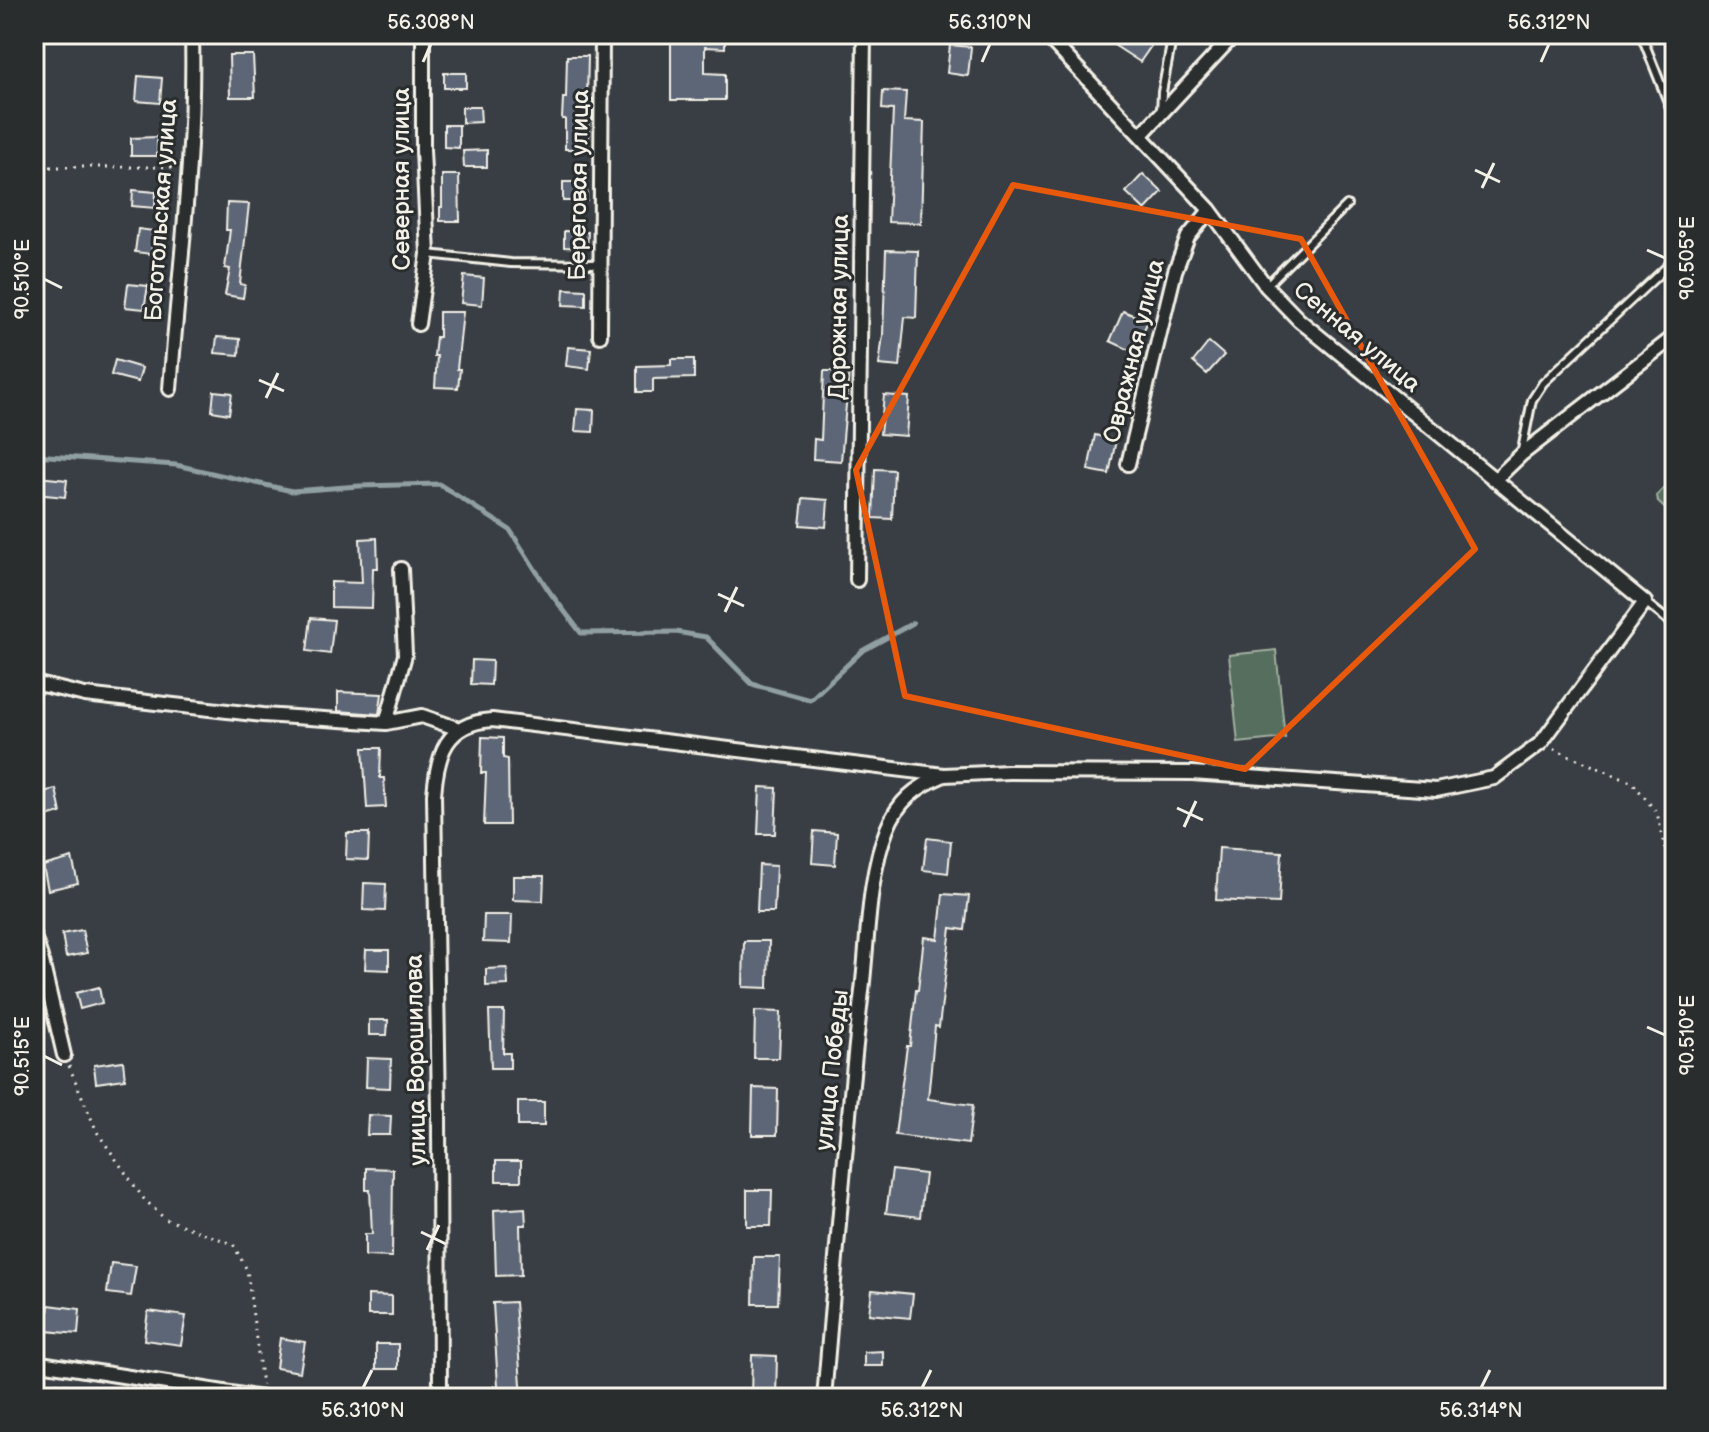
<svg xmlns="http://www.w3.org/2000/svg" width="1709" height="1432" font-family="'Balsamiq Sans',sans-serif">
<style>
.green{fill:#556e5d;stroke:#a4b0a2;stroke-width:2}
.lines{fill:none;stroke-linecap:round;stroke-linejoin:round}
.stream{stroke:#909fa2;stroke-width:5}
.building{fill:#5c6677;stroke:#f4f1e8;stroke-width:2}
.service-casing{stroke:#f4f1e8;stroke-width:12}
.minor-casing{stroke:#f4f1e8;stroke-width:18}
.path{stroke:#f4f1e8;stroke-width:3;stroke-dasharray:2 6;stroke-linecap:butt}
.service{stroke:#2a2d2e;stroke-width:6}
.minor{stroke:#2a2d2e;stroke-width:12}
.marked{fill:none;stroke:#e8590c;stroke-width:6;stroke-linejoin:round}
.ticks{fill:none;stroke:#f4f1e8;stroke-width:3}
.labels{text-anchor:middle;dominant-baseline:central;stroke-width:6;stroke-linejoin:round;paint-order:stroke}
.street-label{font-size:24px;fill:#f4f1e8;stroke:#2a2d2e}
.neatline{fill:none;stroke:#f4f1e8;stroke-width:3}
.ticks-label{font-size:20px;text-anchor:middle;fill:#f4f1e8}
</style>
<rect width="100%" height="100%" fill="#393e44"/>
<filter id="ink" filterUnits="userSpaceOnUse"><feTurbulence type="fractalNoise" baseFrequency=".0125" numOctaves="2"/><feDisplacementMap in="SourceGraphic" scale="16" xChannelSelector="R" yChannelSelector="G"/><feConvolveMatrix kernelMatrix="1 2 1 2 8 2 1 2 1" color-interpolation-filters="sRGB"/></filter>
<g filter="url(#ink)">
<!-- green -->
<path class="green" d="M1675,477V518L1658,502L1657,495Z
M1276,650L1285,738L1238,743L1229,655Z"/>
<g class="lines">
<!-- stream -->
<path class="stream" d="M34,455L176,465L292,491L359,486L439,484L510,530L549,591L581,633L676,632L706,637L752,684L810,700L862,651L913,623"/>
</g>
<!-- building -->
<path class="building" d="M671,34H725V48L705,47V73L725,74V100H671Z
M1097,34H1132L1151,46L1140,62Z
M950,45L971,47L968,76L947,73Z
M229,55H253L255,97H230Z
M567,56H588L587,99H593L592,120H589V149H565V119H562L563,98H566Z
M444,73H466V88H444Z
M138,76L162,78L160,103L136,101Z
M883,91L906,92L904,121L924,122L921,223L888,222L893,110L882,109Z
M462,107H480L481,122L462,123Z
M444,125H459V148L444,147Z
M157,137V156H131V138Z
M487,150V167H464L463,151Z
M1143,174L1162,192L1145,210L1126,192Z
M442,175H459L460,221H440V207H442Z
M563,182H587V201H563Z
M133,190L156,192L155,208L132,206Z
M227,203L249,204L240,284L245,285L243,298L225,295L230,269L225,268L230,230H226Z
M138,229L154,231L151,254L135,252Z
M564,231L588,232L587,248L564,247Z
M886,250L918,251L916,318L905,317L900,367L879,365L883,335Z
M464,276L484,278L482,305L461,303Z
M128,284L148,286L144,309L125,307Z
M564,289L586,290V306L563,305Z
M1123,311L1148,321L1134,352L1110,341Z
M439,312H463L457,369H460L458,388L435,387L437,356H434L436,337H439Z
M217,337L240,339L239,355L215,353Z
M1209,342L1224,355L1207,374L1193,362Z
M568,347L591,349L589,369L566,366Z
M671,359H694V378L653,379V392H637V366L671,365Z
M115,360L142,368L138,382L111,375Z
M824,371H849L841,461L813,459L814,439L821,440Z
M214,391L232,393L229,414L212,411Z
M884,395L909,397L906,436L880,434Z
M577,409L594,410L593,432L575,431Z
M1095,435L1116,440L1109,474L1088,470Z
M875,469L894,470L892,519L873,518Z
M37,477L67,480L65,497L35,494Z
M803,498L828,500L826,527L800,525Z
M377,538L378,568H373L372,608L331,607V582L362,583L360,539Z
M311,618L334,620L330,654L307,651Z
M472,660L492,661L491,685L471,684Z
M338,692L382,694L379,714L338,711Z
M482,737L503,738V758L508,759L509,825H484L486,773H481Z
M363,748H381L380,778H384L386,807L367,808Z
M760,787L777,788L775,834H758Z
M56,789L61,813L34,820V794Z
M814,831L837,833L835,865L812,863Z
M347,833H369L368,860L346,859Z
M927,838L951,841L948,873L923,870Z
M1219,848L1282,852L1279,903L1216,900Z
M72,858L78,883L48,890L43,866Z
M759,865L776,866L774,912H757Z
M513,876H544L543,901L513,900Z
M364,883L386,884L385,911L363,910Z
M943,894L969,896L965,930L951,928L939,1027L935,1026L928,1099L973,1105L968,1144L895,1135L907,1046H910L916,990H918L924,937L938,939Z
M484,915H512L511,943L483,942Z
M82,930L87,953L66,957L62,934Z
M744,941H769L768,988L743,987Z
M366,950H389V970L365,969Z
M507,968L508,985L486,986V969Z
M99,987L102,1003L80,1009L76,993Z
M489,1011H504L503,1053H510V1068H491Z
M755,1011L781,1012L779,1058H754Z
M369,1020H388L387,1035H369Z
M367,1058L391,1059L390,1088L366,1087Z
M123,1061L125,1079L96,1083L94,1065Z
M753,1088L778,1089L777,1135H752Z
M518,1102H544V1126H518Z
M368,1115L391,1116L390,1135H367Z
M496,1161H521V1181H496Z
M366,1168L393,1169L392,1257L365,1256V1234H372L370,1190H366Z
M892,1170L925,1174L920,1217L886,1213Z
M747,1190H772L771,1226H747Z
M525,1208L526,1225H520L521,1275L496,1276L494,1210Z
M754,1257H780L778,1304H753Z
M111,1263L136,1266L131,1296L107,1293Z
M872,1290L913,1294L910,1318L869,1314Z
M368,1295L392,1296V1315H368Z
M515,1302L522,1398H494V1386H498L493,1303Z
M49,1305L80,1309L78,1334L46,1331Z
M148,1311L186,1316L181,1345L144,1340Z
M280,1338L305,1342L300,1372L276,1368Z
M376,1344H398V1369H376Z
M883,1351V1366H864V1352Z
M752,1355L777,1356L776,1398H751Z
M55,1383L71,1385L69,1398H54Z"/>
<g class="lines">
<defs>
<path id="service" d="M1641,34L1675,120
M1161,112L1162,92L1173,34
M428,254L511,263L598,264
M1266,286L1347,205
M1522,450L1532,400L1543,383L1675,259
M1645,602L1675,626"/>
<path id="minor" d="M1141,135L1235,34
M418,324L428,254L423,150V34
M600,336L602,34
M170,389C179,272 195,152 192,34
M1128,464L1175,271L1188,237L1210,210
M1495,480L1522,454L1675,336
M857,580L864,34
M34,683L85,695L263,715L386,723L422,716L459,729
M386,723L405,655L401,569
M34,936L41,957L64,1055
M34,1362L262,1398
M440,1398L439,1111L434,795C437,754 446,723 492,720L944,775L1009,772L1192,773L1436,790L1494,778L1541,743L1645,602L1299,320L1266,286L1210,210L1045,34
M824,1398C836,1262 846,1126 862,991C868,940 868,876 887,829C898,801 916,787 942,776"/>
</defs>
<!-- service casing -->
<use href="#service" class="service-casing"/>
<!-- minor casing -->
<use href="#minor" class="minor-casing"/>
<!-- path -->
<path class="path" d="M34,167H174
M1554,749L1633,783L1657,813L1674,884L1672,936L1675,1010
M69,1066L97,1132L143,1198L165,1219L233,1244L247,1270L262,1385"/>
<!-- service -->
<use href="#service" class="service"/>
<!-- minor -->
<use href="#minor" class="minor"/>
</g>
</g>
<!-- marked area -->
<path class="marked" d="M1013,185L1301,239L1475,549L1245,769L905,696L856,470Z"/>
<!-- ticks -->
<path class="ticks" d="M423,62L431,44M982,62L990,44M1541,62L1549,44M1475,170L1500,182M1482,188L1494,163M1647,250L1665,258M44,279L62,288M259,380L284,391M266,398L278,373M718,594L744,606M725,612L737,587M1177,808L1203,820M1184,827L1196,801M1647,1027L1665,1035M44,1056L62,1065M421,1232L446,1244M427,1250L439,1225M363,1388L372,1370M922,1388L931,1370M1481,1388L1490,1370"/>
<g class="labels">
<!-- street labels -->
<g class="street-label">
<text transform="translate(401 179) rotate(-90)">Северная улица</text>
<text transform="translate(579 185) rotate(-89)">Береговая улица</text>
<text transform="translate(161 210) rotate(-86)">Боготольская улица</text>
<text transform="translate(839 307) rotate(-89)">Дорожная улица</text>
<text transform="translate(1357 337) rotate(40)">Сенная улица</text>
<text transform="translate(1134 351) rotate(-76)">Овражная улица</text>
<text transform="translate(416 1060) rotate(-91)">улица Ворошилова</text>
<text transform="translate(832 1070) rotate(-84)">улица Победы</text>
</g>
</g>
<!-- margin -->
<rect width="1709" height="1432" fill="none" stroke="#2a2d2e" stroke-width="88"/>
<rect x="44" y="44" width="1621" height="1344" class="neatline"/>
<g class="ticks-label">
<text x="431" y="29">56.308°N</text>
<text x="990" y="29">56.310°N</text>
<text x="1549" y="29">56.312°N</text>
<text transform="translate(1687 258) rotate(-90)" y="7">90.505°E</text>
<text transform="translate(22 279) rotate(-90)" y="7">90.510°E</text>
<text transform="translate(1687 1035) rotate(-90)" y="7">90.510°E</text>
<text transform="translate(22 1056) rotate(-90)" y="7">90.515°E</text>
<text x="363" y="1417">56.310°N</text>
<text x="922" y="1417">56.312°N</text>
<text x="1481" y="1417">56.314°N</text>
</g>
</svg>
